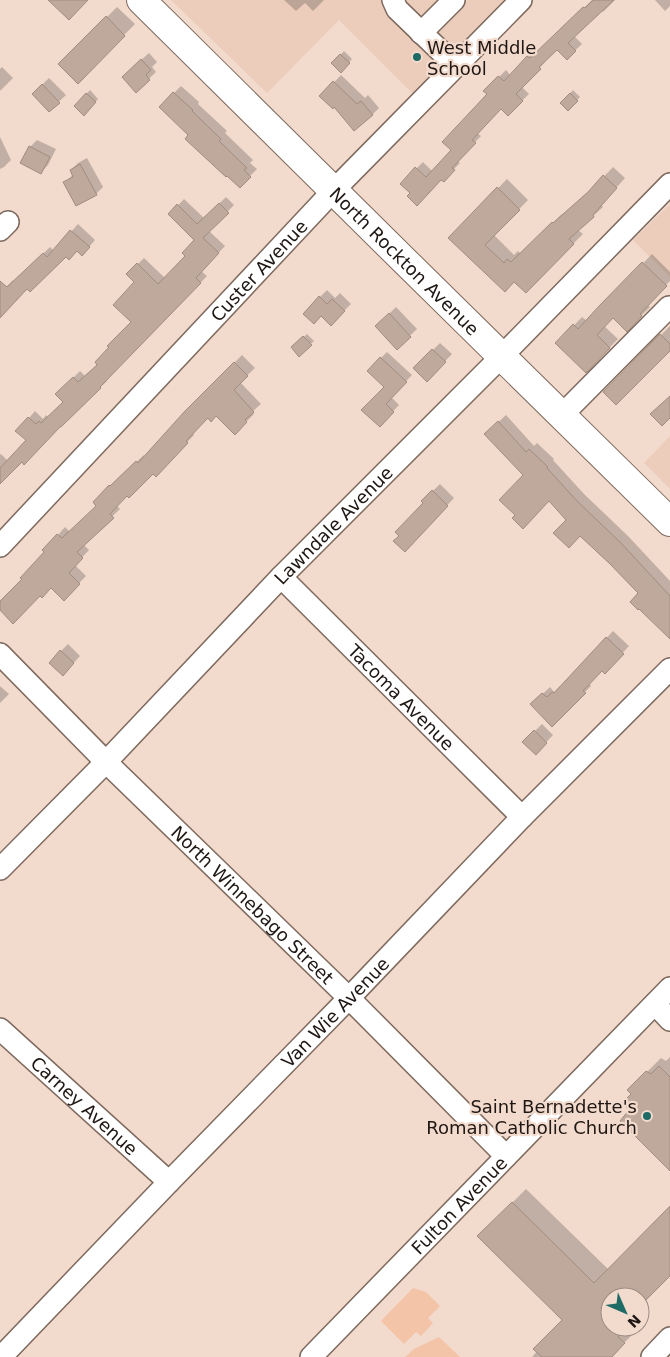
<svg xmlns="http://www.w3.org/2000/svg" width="670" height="1357" font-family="'DejaVu Sans',sans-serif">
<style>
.built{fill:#eccdbc}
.green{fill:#f4c4a8}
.shadow{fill:#0003}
.building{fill:#bfa99c;stroke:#a28c80}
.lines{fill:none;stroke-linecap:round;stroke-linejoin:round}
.minor-casing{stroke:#7e6a5e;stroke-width:24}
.major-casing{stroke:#7e6a5e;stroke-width:30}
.minor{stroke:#fff;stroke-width:21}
.major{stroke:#fff;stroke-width:28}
.poi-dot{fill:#1e6a65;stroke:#f2dacd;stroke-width:2}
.labels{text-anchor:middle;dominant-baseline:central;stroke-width:4.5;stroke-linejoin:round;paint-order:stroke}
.poi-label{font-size:18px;fill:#1f1713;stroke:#f2dacd;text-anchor:start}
.street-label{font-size:18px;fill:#1f1713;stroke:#f2dacd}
</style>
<rect width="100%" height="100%" fill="#f2dacd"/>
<!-- built -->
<path class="built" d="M171,0H515L418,99L339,20L267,93Z
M670,204V277L633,240Z
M670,436V489L644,463Z"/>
<!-- green -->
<path class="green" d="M413,1288L426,1292L440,1306L428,1318L433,1323L421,1336L416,1332L404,1344L381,1321Z
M439,1337L460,1357H405L414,1349Z"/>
<!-- shadow -->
<path class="shadow" d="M284,0H324L313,11L305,3L296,11Z
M592,0H615L603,12L602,10L574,36L582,44L567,58L557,48L545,60L546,61L522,87L529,94L508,114L501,107L477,133L481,136L457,161L460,163L443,180L441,178L411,193L401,184L423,162L433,172L453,150L488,94L485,91L506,70L511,76L535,50L537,53Z
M655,0H670V6L665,11Z
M117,7L135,24L78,82L60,64Z
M344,51L352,59L341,71L333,63Z
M149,53L157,62L152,67L156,72L136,91L130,70Z
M2,67L13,78L0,91V69Z
M341,75L365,98L368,95L379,108L372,115L334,105L321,96Z
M49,78L66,95L49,111L33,94Z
M181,86L199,102L198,104L227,131L225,133L253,160L250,163L257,169L240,186L190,135L160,107Z
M90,90L98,99L84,114L75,106Z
M573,90L580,97L568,110L562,103Z
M0,137L11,160L4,167L0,169Z
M37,140L56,149L48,165L41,172L30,147Z
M87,158L103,187L96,194L65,182L73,175L71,170L78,163Z
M613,167L625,178L601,205L603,207L578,230L583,234L526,291L514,280L450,238L507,179L528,200L494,235L514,255L518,251L521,254L562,214H563L594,187Z
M226,197L234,205L209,231L225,246L201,271L207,276L106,380L107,381L0,482V455L1,454L8,461L27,440L29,418L35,411L43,419L46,415L48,417L64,402L57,394L80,371L86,377L99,364L133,322L136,282L128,274L144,258L165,278L186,256L196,240L170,214L184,199L204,218Z
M78,224L95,240L89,247L77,250L66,256L27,288L0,316V293L13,280L14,282L50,247L54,251Z
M652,254L670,272V281L647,304L650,307L627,330L613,317L604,326L618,339L586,371L557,343L582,317L587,321Z
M327,290L335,298L340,293L351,304L331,324L321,315L304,313Z
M396,307L417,329L397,348L377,326Z
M670,326V349L604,392Z
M307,334L314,341L299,355L293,347Z
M440,343L452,354L427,380L415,368Z
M387,352L412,375L391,397L399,405L380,425L385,387L368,371Z
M242,355L255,368L240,382L261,404L252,412L254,414L235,433L216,415L208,417L193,433L194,435L163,468L153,472L127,494L116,505L120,509L83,544L89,550L75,565L86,576L64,599L51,586L40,595L0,609V602L23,579L46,552L44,550L58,535L65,527L70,532L98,505L110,486L144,455L145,457L186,412Z
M506,415L534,446L537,443L554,459L553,460L584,494L628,536L670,581V637L640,593L580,535L549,500L517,515L525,475L493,427Z
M440,484L454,498L412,543L400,536L424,503L422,501Z
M613,631L629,646L605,672L602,669L589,683L591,686L552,725L532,704L550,687L554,692L560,686L561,688Z
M68,644L80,656L70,667L50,662Z
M0,686L9,694L0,703Z
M542,724L553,735L536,753L524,742Z
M670,1057V1169L631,1110L633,1094L629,1090L661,1058L666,1061Z
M526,1189L609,1270L670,1208V1274L640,1305V1297H610V1327H637L638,1329L610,1357H532L564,1320L479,1236Z
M640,1305L644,1309L640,1313Z"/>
<!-- building -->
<path class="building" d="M48,0H88L69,20Z
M593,0H614L568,43L576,51L567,60L557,50L539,67L541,69L516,94L523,101L508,116L501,109L472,140L476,143L452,168L455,170L444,182L441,180L417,206L407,196L410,193L400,184L415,167L426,177L451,150L442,142L487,94L483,91L498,76L504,81L527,56L530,58L583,7L585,8Z
M106,16L125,36L78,84L58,64Z
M340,54L350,63L341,73L331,63Z
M141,59L151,70L146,75L150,80L136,93L122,77Z
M333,81L357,104L361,101L373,115L354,131L334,107L333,109L319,96Z
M42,84L60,103L49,112L32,94Z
M173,92L193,110L192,111L221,139L219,141L247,168L244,170L251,177L240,188L227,176L226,177L185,139L188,135L159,107Z
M86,93L96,102L84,116L74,106Z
M570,93L578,101L568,111L560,103Z
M29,146L50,157L41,174L20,163Z
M80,164L97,195L76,206L63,182L73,177L70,170Z
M603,175L617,188L593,215L594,217L569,239L574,244L526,293L514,282L505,292L448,238L497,187L520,210L485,245L504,263L507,259L511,262L552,222L553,223L588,192Z
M219,203L229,213L203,238L219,253L196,278L201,283L100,387L101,388L61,427H60L24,465L22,462L0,484V468L26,440L15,431L28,417L36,424L39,421L41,423L63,402L55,394L73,377L78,382L97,365L95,362L109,347L107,346L131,322L113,305L134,282L126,274L137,263L158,284L185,256L182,253L194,240L168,214L177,204L197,224Z
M70,230L90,247L82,256L77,251L69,260L66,257L30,292L27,289L0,318V281L7,287L43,253L47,257Z
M642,262L667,286L640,314L642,316L627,332L613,318L597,335L610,348L586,373L555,343L573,324L578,329L600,305Z
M319,296L327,304L332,299L345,311L331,326L321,316L314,324L303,314Z
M389,313L411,337L397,350L375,326Z
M660,334L670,344V351L616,405L603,392Z
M303,336L312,345L299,357L291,347Z
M432,349L446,362L427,382L413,368Z
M380,357L407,382L386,404L394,412L380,427L361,410L384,387L367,371Z
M234,362L248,376L234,390L254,412L245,420L247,422L235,435L216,416L211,422L208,418L186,441L188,443L156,477L153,474L129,498L127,496L110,514L114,518L77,552L83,558L69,573L80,584L64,601L51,588L42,598L40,596L13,624L0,610V601L22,579L20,578L44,552L42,550L57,534L62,538L96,506L93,502L109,485L110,486L136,461L138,463L185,411Z
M670,396V418L662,426L650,414Z
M498,421L526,452L529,449L548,467L547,468L577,501L621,543L670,596V639L639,609L638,610L630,602L638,593L610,564L580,536L569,548L553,533L566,520L549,501L523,529L512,518L515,515L499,500L523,475L484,434Z
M432,490L448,506L405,552L393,541L399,536L395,532L423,503L421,501Z
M606,637L624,654L605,674L602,671L583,691L586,693L552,727L530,704L542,693L547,697L552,692L554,693Z
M60,650L74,663L63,676L49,663Z
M534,730L547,743L536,755L522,742Z
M659,1066L670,1077V1171L620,1121L629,1110L622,1103L631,1094L627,1090L646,1071L651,1074Z
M512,1202L594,1283L670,1206V1276L640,1306V1297H610V1327H628L618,1337L625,1343L612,1357H542L533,1349L562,1320L477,1236Z"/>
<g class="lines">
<defs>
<g id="minor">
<path d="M393,0L397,9L456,66"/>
<path d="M421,33L454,0"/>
<path d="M0,230L8,222"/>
<path d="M561,416L669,307L670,308"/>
<path id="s1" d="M0,546L334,190L521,0"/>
<path id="s2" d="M281,577L522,817"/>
<path id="s3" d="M0,654L106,762L349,998L506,1156"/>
<path id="s4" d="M0,869L106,762L281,577L501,357L670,184"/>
<path d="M655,1004L670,1020"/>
<path id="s5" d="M0,1029L169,1182"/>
<path id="s6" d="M1,1357L169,1182L349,998L522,817L670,669"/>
<path id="s7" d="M311,1357L670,988"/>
<path d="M652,1357L670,1338"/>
</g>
<g id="major">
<path id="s8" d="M141,0C317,174 493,349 670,522"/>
</g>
</defs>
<!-- minor casing -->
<use href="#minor" class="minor-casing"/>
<!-- major casing -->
<use href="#major" class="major-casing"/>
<!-- minor -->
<use href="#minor" class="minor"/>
<!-- major -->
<use href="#major" class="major"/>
</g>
<!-- markers -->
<g class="poi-dot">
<circle cx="417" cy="57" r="5"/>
<circle cx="647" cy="1116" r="5"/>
</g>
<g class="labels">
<!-- poi labels -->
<g class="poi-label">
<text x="427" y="47">West Middle<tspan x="427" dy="21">School</tspan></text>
<text x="637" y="1106" text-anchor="end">Saint Bernadette's<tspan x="637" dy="21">Roman Catholic Church</tspan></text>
</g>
<!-- street labels -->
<g class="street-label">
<text stroke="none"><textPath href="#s8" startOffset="371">North Rockton Avenue</textPath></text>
<text stroke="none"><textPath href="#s1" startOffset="378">Custer Avenue</textPath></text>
<text stroke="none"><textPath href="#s4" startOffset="479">Lawndale Avenue</textPath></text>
<text stroke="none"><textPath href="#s2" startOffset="170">Tacoma Avenue</textPath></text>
<text stroke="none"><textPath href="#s3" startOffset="356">North Winnebago Street</textPath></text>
<text stroke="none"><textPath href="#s6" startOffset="480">Van Wie Avenue</textPath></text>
<text stroke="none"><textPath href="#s5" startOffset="114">Carney Avenue</textPath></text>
<text stroke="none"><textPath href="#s7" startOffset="212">Fulton Avenue</textPath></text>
</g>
</g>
<!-- north arrow -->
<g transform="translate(625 1312) rotate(135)"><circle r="24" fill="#f2dacd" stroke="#9e8c83"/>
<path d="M0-4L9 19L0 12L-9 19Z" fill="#1e6a65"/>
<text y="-8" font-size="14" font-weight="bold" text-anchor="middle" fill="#1f1713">N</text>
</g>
</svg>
